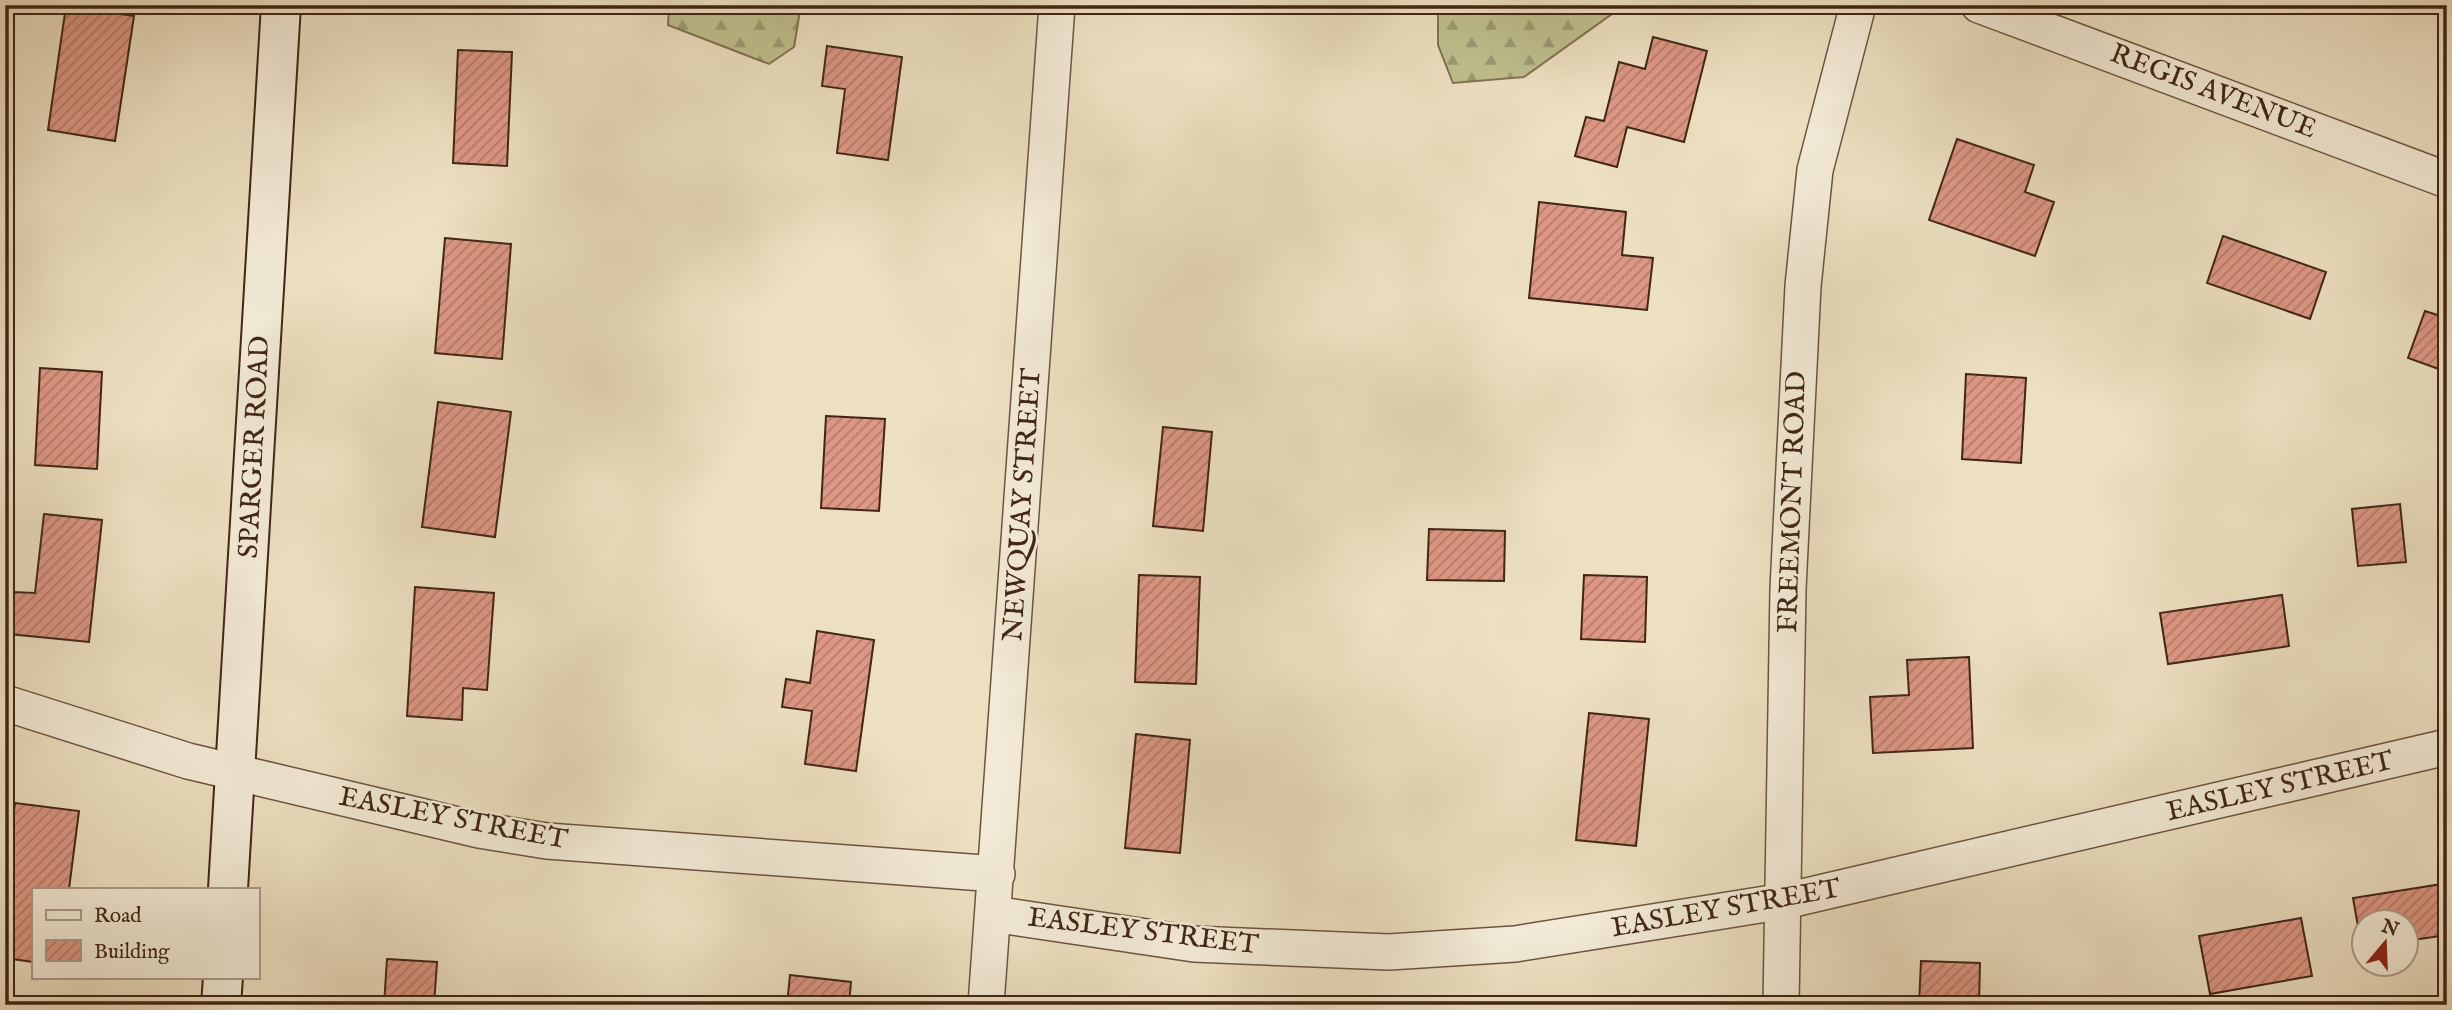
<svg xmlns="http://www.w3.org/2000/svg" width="2452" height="1010" font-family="'IM FELL English',serif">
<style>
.forest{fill:url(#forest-firs);stroke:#807352;stroke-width:2}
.building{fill:url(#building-hatch);stroke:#412615;stroke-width:2}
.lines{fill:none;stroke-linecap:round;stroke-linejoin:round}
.street-casing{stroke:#6c5440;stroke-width:38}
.secondary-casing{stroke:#412615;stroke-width:42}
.street{stroke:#f3ebd7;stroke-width:35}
.secondary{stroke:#f3ebd7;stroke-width:38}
.labels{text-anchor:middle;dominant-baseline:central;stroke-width:5;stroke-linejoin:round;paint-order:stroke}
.street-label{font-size:28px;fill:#412615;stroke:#f3ebd7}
</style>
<defs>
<pattern id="forest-firs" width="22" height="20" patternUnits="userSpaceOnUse" patternTransform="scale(1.75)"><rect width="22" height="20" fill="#bfc08e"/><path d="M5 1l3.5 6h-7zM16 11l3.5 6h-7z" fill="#9d9c73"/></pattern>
<pattern id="building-hatch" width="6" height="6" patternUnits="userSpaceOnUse" patternTransform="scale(1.75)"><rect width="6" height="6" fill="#dd9784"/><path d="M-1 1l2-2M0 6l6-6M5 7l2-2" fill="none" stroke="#b57b6b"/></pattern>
</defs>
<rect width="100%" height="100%" fill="#ede0c1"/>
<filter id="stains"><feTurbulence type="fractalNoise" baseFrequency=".00286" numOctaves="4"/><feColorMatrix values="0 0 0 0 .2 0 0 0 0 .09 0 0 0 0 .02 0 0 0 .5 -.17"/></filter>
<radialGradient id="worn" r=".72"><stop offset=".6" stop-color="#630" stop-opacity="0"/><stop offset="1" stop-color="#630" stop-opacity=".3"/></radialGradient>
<!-- forest -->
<path class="forest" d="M669,5H801L794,47L769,64L668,25Z
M1438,5H1622L1623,6L1524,77L1453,83L1438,45Z"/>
<!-- building -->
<path class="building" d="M851,5H900V11Z
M1191,5H1246V10Z
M66,6L134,16L115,141L48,130Z
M1653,37L1707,51L1684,142L1627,127L1617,167L1575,156L1586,117L1604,121L1619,62L1645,69Z
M827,46L902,57L888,160L837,153L845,89L822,86Z
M458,50L512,52L507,166L453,163Z
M1957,139L2034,165L2025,192L2054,202L2035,256L1929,220Z
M1539,202L1626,212L1622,255L1653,258L1647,310L1529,298Z
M2223,236L2326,272L2310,319L2207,283Z
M445,238L511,244L502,359L435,353Z
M2425,311L2447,318V372L2408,358Z
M40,368L102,372L97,469L35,465Z
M1966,374L2026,378L2021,463L1962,459Z
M438,402L511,412L495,537L422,527Z
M826,416L885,419L879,511L821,508Z
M1163,427L1212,432L1203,531L1153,526Z
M2400,504L2406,562L2358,566L2352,509Z
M44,514L102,520L89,642L9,634L13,592L35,593Z
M1429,529L1505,531L1504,581L1427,580Z
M2447,574V607L2442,575Z
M1139,575L1200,577L1196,684L1135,682Z
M1584,575L1647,577L1645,642L1581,639Z
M415,587L494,593L487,690L463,688L462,720L407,716Z
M2282,595L2289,646L2168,664L2160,613Z
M817,631L874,640L856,771L805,764L812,711L782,707L786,679L810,683Z
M1969,657L1973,748L1873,753L1870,697L1909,695L1907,660Z
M1589,713L1649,719L1636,846L1576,840Z
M1136,734L1190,740L1180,853L1125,848Z
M15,803L79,811L69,889H33V962L5,958V881Z
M2442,884L2447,935L2406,941V922H2364V948L2362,949L2353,898Z
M2301,918L2312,976L2210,994L2199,936Z
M387,959L437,962L434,1005H384Z
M1921,961L1980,963L1979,1005H1919Z
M790,975L851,982L849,1005H787Z"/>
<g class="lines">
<defs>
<path id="street" d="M1979,5L2447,180
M5,703L188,761L479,830L547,841L997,874
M993,914L1194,944L1389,952L1515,944L1785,901L2447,747
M986,1005L1057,5
M1781,1005L1788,589L1803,286L1815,170L1858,5"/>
<path id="secondary" d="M228,889L281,5
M221,1005L223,977"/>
</defs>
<!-- street casing -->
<use href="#street" class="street-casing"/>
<!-- secondary casing -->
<use href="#secondary" class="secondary-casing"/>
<!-- street -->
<use href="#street" class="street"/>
<!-- secondary -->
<use href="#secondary" class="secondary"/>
</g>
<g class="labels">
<!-- street labels -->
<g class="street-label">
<text transform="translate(2213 92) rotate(21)">REGIS AVENUE</text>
<text transform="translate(255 447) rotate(-87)">SPARGER ROAD</text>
<text transform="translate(1793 502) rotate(-88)">FREEMONT ROAD</text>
<text transform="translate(1023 505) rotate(-86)">NEWQUAY STREET</text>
<text transform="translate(2280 787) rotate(-13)">EASLEY STREET</text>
<text transform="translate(453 819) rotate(11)">EASLEY STREET</text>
<text transform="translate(1726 909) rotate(-10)">EASLEY STREET</text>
<text transform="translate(1143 932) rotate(7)">EASLEY STREET</text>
</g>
</g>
<!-- margin -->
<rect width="2452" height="1010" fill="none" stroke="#ede0c1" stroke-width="28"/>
<rect x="7" y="7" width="2438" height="996" fill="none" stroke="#412615" stroke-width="3.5"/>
<rect x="14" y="14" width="2424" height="982" fill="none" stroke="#412615" stroke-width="2"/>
<!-- legend -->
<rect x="32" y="888" width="228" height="91" fill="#f3ebd7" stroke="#ac9c89" stroke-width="2"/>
<rect x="46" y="910" width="35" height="10" fill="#f3ebd7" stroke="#ac9c89" stroke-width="2"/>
<text x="94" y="922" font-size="21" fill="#412615">Road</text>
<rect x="46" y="940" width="35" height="21" fill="url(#building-hatch)" stroke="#ac9c89" stroke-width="2"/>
<text x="94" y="958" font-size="21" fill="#412615">Building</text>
<!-- north arrow -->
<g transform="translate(2385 943) rotate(19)"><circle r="33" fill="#f3ebd7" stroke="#ac9c89" stroke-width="2"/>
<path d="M0-5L12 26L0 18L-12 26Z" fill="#8f2418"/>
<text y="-10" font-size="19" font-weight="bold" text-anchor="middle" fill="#412615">N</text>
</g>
<rect width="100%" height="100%" filter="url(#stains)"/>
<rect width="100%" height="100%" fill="url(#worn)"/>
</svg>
